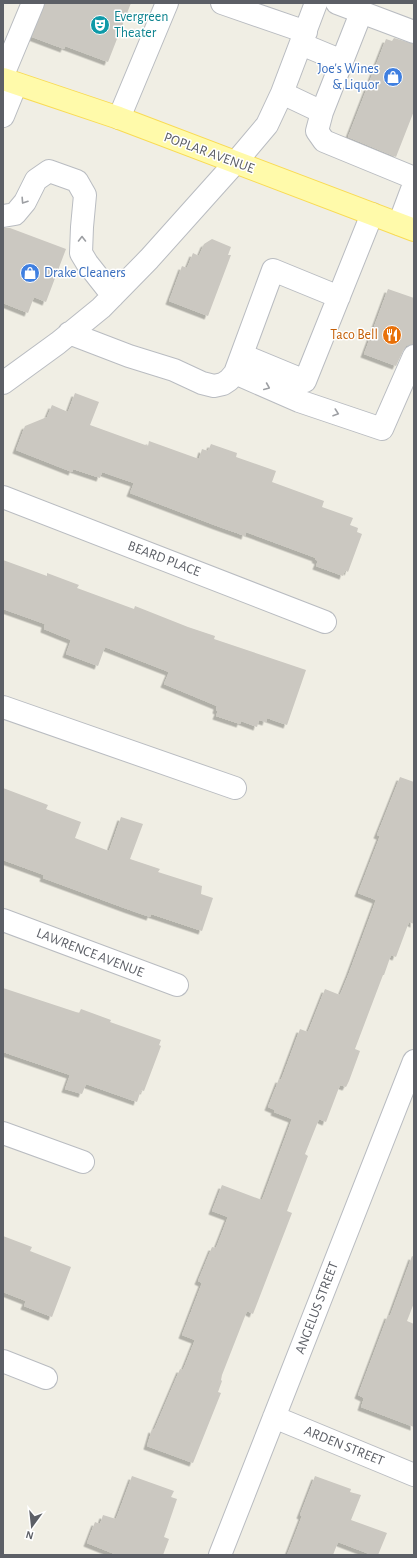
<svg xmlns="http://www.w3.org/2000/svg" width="417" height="1558" font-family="'Alegreya Sans',sans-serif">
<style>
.building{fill:#cbc8c1;filter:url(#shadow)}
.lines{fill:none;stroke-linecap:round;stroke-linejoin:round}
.minor-casing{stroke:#b9bcc1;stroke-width:24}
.major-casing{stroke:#f9db54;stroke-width:24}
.minor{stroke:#fff;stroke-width:22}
.major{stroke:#fffaaa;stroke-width:22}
.oneway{stroke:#9d9fa3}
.labels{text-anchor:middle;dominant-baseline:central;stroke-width:3;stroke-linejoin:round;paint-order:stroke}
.culture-label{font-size:14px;fill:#0d838f;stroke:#fff;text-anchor:start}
.shop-label{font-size:14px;fill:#366cbe;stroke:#fff;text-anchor:end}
.street-label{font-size:14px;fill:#5c5f66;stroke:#fff}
.food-label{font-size:14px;fill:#c56008;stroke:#fff;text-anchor:end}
</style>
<defs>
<filter id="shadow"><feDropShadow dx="-3.5" dy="3.5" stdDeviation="0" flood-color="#0004"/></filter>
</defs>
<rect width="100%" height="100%" fill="#f0eee4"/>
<!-- building -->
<path class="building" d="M45,3H131L108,62L65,46L64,49L32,37Z
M394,38L414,44V111L396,157L348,137L386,39L392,41Z
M3,228H10L66,249L46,302L34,297L28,313L3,303Z
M212,239L231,247L228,255H231L208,316L169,301L182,266L187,268L193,253L199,256L204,244Z
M388,289L414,298V344L406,346L403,351L396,366L364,354Z
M75,393L99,402L90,425L148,446L149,441L199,459L202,449L208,451L211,444L237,453L236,457L276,471L272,482L324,501L322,507L353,518L350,525L358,528L357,532L362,534L348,572L345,570L343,576L316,566L318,561L315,559L316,558L246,532L245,536L217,526L130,493L134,483L102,472L100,478L73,469L72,472L16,450L25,426L47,417L52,405L68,412Z
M3,560L47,576V573L79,585L77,588L134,609L135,606L188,627L215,636L214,639L306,670L287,725L267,718L266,722L259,720L257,727L241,721L240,724L216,716L218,711L216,710L217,706L164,684L169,672L105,647L98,666L66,654L71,640L44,629L45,624L3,609Z
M400,777L414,782V924L409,922L396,957L391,955L384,975H383L355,1049L360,1051L349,1081L346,1087L340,1085L326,1122L319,1119L305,1154L308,1156L287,1211L292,1213L253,1314L247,1311L222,1375L221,1380L222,1381L218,1392L221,1393L193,1463L147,1446L152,1429L154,1430L180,1369L183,1370L195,1340L182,1335L202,1283L198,1281L212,1247L216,1248L228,1217L212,1211L222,1185L262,1200L292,1119L274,1112L275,1110L268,1107L279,1079L281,1080L300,1029L308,1032L325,989L340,995L349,973L376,900L358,893L380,836L377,835Z
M3,788L48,805L46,809L81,822L75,838L109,851L121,817L143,824L130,859L160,869L158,872L202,886L201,894L213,898L202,931L151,914L150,917L127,909L43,878L44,875L3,860Z
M3,988L79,1013L81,1009L111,1020L110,1022L161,1040L159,1045L161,1046L144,1091L141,1090L137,1102L86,1084L82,1094L65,1089L70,1075L3,1052Z
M3,1236L32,1247L30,1251L71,1267L52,1317L24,1306L26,1301L3,1292Z
M412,1256L414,1257V1303L407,1321L414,1324V1427L361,1407L364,1398L358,1395L388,1315L390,1316Z
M132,1476L174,1491L171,1497L177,1499L164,1537L169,1539L163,1555H117L87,1543L95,1522L100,1524L103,1515L116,1519Z
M315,1476L351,1489L350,1492L361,1495L351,1520L387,1533L378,1555H372L338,1542L333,1555H287L302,1516L300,1515Z"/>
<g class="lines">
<defs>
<path id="minor" d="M222,3L306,32
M337,3L414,32
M361,13L322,112L317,131L324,141L414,178
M301,44L342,61
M3,75L33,3
M282,93L322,112
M3,116L16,84
M119,118L167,3
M3,216L15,214L25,202L36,180L49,171L77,181L85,195L82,227L81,253L87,263L113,296
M399,224L414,184
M69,333L129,356L174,370L202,383L214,386L223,384L229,380L235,373L273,270L339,297
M242,355L305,381L372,214
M235,373L299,401L382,429L414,356
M3,383L58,343L101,308L149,259L235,163L267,125L282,93L316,3
M3,497L325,622
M3,707L235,788
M3,920L177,985
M3,1133L83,1162
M3,1361L46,1378
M274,1417L414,1475
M220,1555L414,1061"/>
<path id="major" d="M3,79L119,118L414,230"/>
</defs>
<!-- minor casing -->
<use href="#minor" class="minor-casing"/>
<!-- major casing -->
<use href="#major" class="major-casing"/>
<!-- minor -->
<use href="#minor" class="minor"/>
<!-- major -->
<use href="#major" class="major"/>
</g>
<!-- one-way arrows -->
<defs><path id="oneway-chevron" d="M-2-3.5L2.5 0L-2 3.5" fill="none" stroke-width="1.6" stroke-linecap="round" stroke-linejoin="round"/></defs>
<g class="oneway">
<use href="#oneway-chevron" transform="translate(24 201) rotate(123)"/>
<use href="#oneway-chevron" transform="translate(82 239) rotate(-90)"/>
<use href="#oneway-chevron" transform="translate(267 387) rotate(23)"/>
<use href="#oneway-chevron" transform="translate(336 413) rotate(19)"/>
</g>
<!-- icons -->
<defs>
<symbol id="theatre-disc" viewBox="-11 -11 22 22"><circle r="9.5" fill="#0f9aa8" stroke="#fff"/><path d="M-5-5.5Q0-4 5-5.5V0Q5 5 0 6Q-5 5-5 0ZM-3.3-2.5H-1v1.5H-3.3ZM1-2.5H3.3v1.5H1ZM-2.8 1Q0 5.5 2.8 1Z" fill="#fff"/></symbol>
<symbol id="shop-disc" viewBox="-11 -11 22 22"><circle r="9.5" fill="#3f7fe0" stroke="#fff"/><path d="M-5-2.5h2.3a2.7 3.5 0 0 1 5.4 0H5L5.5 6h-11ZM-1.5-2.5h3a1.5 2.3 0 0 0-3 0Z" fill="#fff"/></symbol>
<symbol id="restaurant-disc" viewBox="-11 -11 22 22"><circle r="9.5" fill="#e8710a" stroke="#fff"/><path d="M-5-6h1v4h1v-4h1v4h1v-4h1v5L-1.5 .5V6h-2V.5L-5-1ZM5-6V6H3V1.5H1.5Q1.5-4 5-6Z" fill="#fff"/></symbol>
</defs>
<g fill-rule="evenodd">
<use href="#theatre-disc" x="89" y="14" width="22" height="22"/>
<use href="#shop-disc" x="382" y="66" width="22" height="22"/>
<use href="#shop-disc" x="19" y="262" width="22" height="22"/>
<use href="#restaurant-disc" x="381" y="324" width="22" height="22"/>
</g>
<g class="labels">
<!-- culture labels -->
<g class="culture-label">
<text x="114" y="17">Evergreen<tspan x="114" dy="16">Theater</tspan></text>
</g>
<!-- shop labels -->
<g class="shop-label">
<text x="379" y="69">Joe's Wines<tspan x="379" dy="16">&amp; Liquor</tspan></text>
<text x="44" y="273" text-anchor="start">Drake Cleaners</text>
</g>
<!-- street labels -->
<g class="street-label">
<text transform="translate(209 153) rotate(20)">POPLAR AVENUE</text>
<text transform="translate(164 559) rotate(21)">BEARD PLACE</text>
<text transform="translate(90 953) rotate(21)">LAWRENCE AVENUE</text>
<text transform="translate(317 1308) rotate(-69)">ANGELUS STREET</text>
<text transform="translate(344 1446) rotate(22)">ARDEN STREET</text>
</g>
<!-- food labels -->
<g class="food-label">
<text x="378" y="335">Taco Bell</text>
</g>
</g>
<!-- border -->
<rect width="417" height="1558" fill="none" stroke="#5c5f66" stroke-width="8"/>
<!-- north arrow -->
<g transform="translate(32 1526) rotate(195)" stroke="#ffffff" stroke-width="3" paint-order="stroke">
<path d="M0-3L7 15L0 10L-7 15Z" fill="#5c5f66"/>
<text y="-6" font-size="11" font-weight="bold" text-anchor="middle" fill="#5c5f66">N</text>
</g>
</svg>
